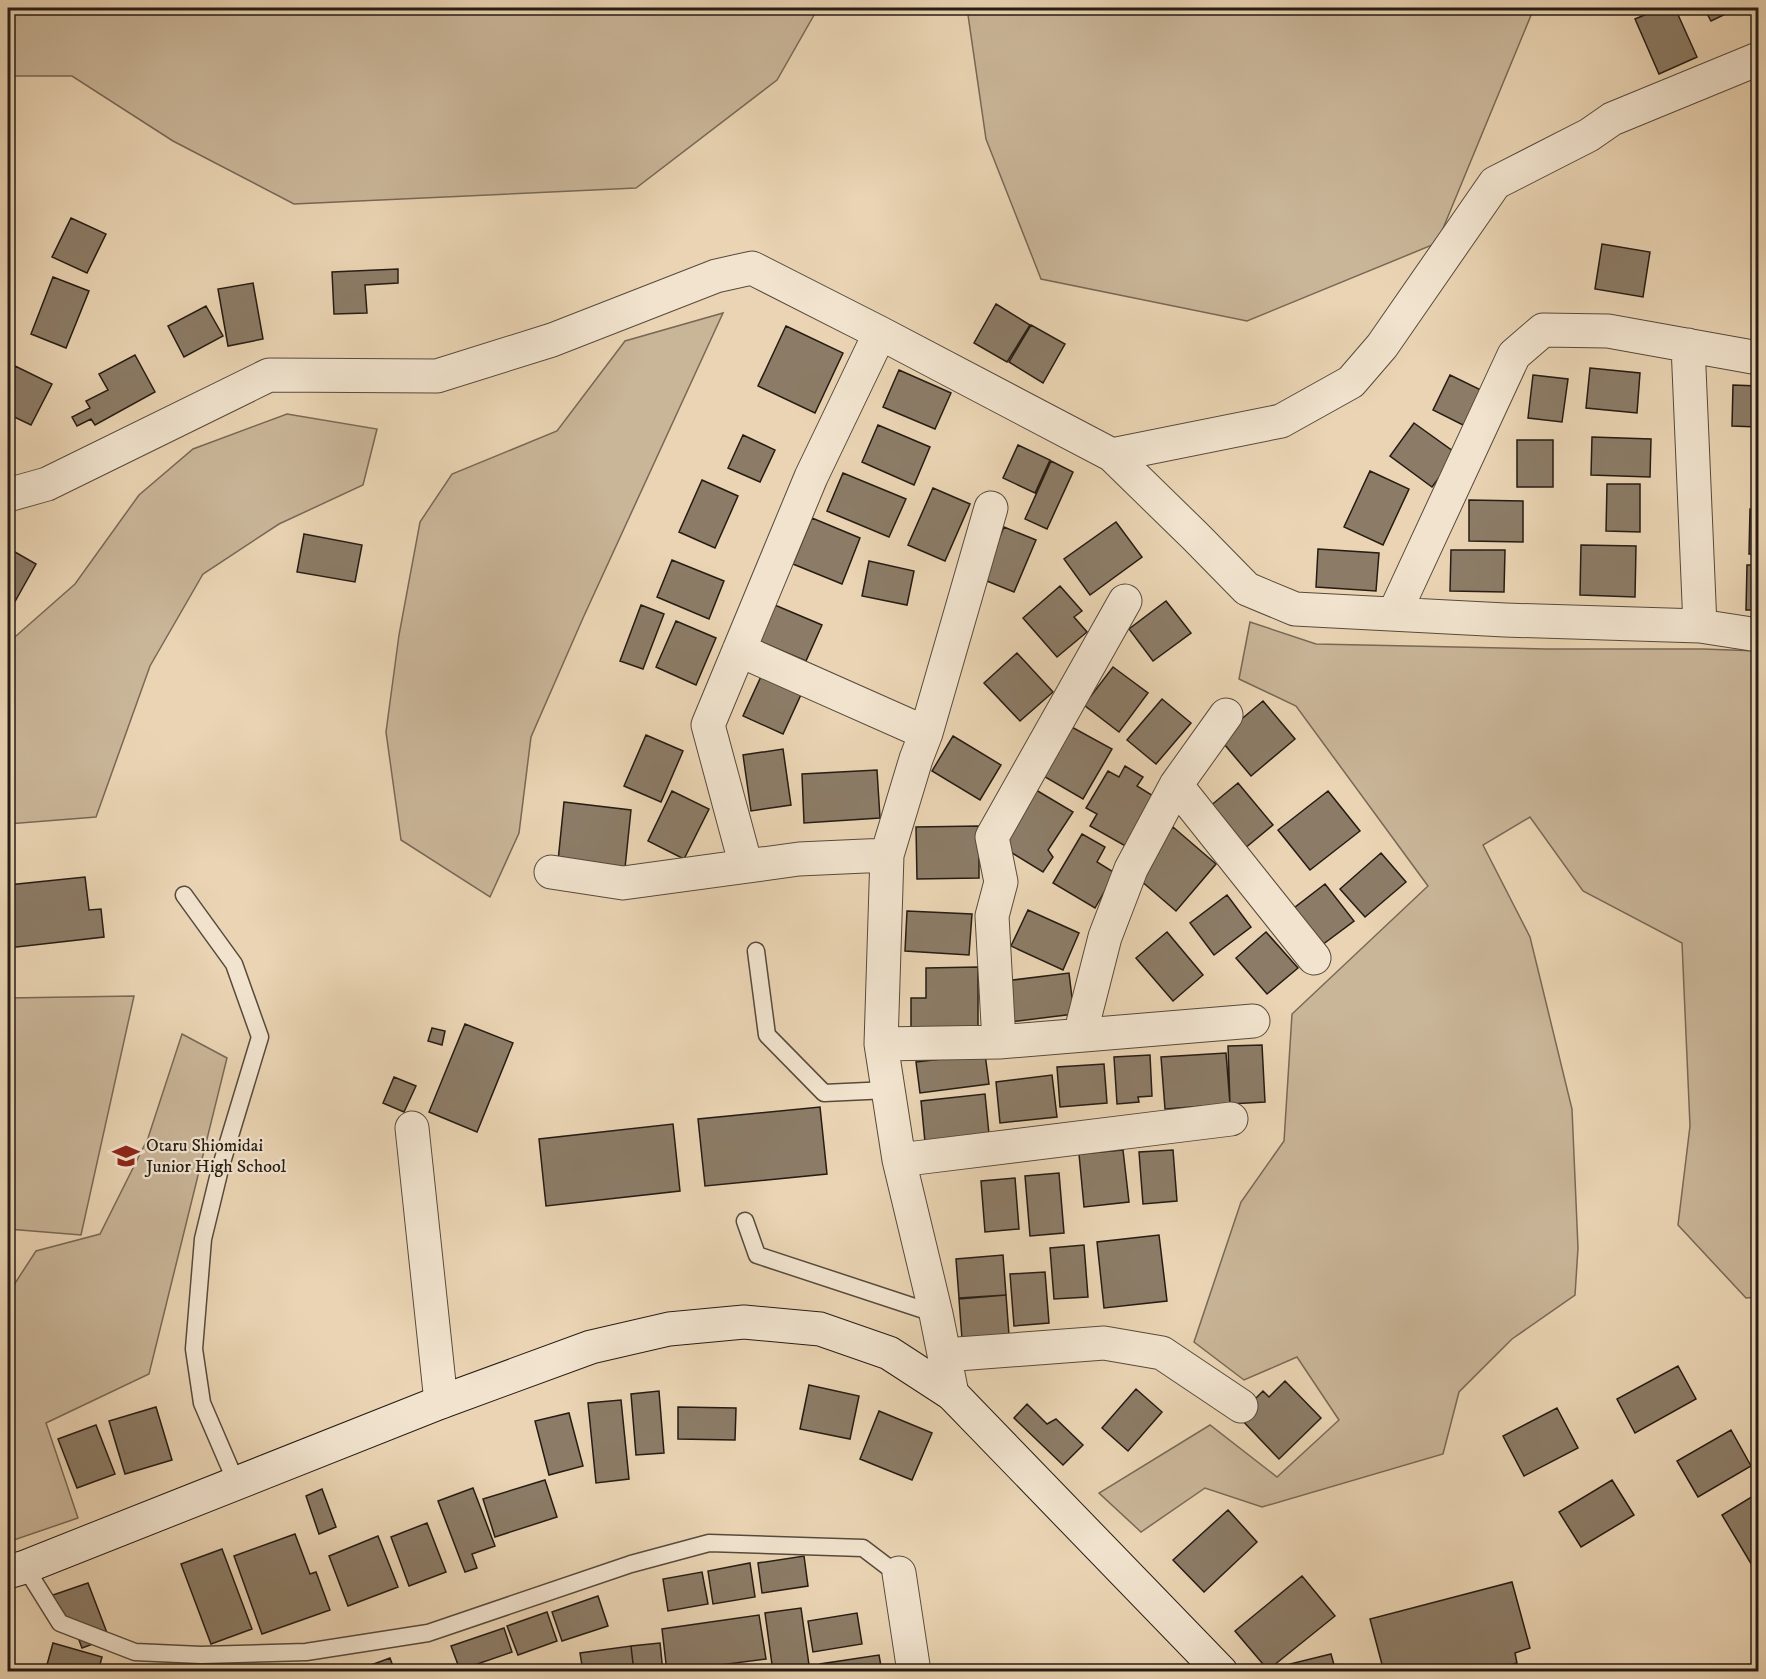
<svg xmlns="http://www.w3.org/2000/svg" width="1766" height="1679" font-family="'IM FELL DW Pica',serif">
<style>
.green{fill:#c9b598;stroke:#786856;stroke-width:1.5}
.building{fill:#8c7c67;stroke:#261c14;stroke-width:1.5}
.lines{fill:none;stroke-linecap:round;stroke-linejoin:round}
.lane-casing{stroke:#574a3c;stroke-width:19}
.street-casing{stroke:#574a3c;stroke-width:35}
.secondary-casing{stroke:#261c14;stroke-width:35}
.lane{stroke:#f1e3ce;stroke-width:16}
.street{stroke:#f1e3ce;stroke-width:33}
.secondary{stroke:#f1e3ce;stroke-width:33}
.labels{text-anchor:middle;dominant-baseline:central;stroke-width:4.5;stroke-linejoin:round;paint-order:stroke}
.poi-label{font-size:18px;fill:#261c14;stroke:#f1e3ce;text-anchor:start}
</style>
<rect width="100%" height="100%" fill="#ead4b3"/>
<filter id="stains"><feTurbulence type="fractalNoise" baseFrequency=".00333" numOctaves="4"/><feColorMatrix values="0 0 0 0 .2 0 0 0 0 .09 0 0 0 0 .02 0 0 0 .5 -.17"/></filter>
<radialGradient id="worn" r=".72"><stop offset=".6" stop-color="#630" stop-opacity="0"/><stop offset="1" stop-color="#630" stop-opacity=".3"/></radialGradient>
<!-- green -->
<path class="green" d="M8,8H818L777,80L636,188L294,204L173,141L72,76H8Z
M967,8H1534L1437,243L1247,321L1041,279L986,139Z
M723,313L583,618L531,737L519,833L490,897L401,840L386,732L399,635L420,522L452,474L557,431L625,341Z
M287,414L377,429L363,485L279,524L203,574L150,666L96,817L8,824V643L75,584L139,495L193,449Z
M1250,622L1316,644L1546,649H1703L1758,651V1297L1746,1298L1678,1225L1690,1126L1682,943L1583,891L1530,817L1483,845L1530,937L1572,1109L1578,1248L1575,1295L1512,1339L1459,1392L1443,1454L1262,1507L1205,1488L1141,1532L1099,1493L1210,1425L1277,1477L1339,1420L1297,1357L1244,1380L1194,1342L1241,1202L1284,1141L1292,1014L1428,886L1296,706L1239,679Z
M134,996L81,1235L8,1229V998Z
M182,1034L227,1058L149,1374L46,1423L78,1518L8,1542V1294L36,1251L100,1234L148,1138Z"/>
<!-- building -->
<path class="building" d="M1661,8H1675L1697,57L1659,74L1635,19Z
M1704,8H1738L1711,21Z
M71,218L106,234L87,273L52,257Z
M1602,244L1650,252L1643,297L1595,289Z
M398,269V283L365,285L367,313L334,314L332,272Z
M53,277L89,291L66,348L31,334Z
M253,283L263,339L228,346L218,289Z
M996,304L1030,325L1007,362L974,343Z
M206,306L223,336L184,357L168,326Z
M1031,325L1065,344L1043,383L1009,362Z
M786,326L843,353L815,413L758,386Z
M135,355L155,392L95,425L91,419L77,426L72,417L90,408L86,401L108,390L99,374Z
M15,366L52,384L31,425L8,414V380Z
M1590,368L1640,373L1637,413L1586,408Z
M899,370L951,393L935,429L883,407Z
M1450,375L1483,391L1465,426L1433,410Z
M1533,375L1568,379L1562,422L1528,418Z
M1733,385L1758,386V427L1732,426Z
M1414,423L1457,454L1432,487L1390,456Z
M878,425L930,447L914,485L862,462Z
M743,435L775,450L760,482L728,468Z
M1592,437L1651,439L1650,477L1591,475Z
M1517,440H1553V487H1517Z
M1018,445L1050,460L1035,493L1003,478Z
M1051,461L1073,472L1047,529L1025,519Z
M1370,471L1409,489L1383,545L1344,527Z
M843,473L906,499L889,537L827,511Z
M702,480L738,496L715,548L679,532Z
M1607,484H1640V532L1606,531Z
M933,488L970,504L945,561L908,545Z
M1469,500L1523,501V542L1469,541Z
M1750,509H1758V554H1749Z
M812,518L860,538L842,584L793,564Z
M1116,522L1142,557L1090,595L1064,559Z
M1004,527L1036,540L1014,592L982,579Z
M304,534L362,545L355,582L297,572Z
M1581,545L1636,546L1635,597L1580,595Z
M8,548L36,564L8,614Z
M1318,549L1379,553L1376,591L1316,587Z
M1451,550H1505L1504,592L1450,591Z
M672,560L724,581L709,619L657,597Z
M869,561L914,571L907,605L862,596Z
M1747,565H1758V610H1746Z
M1060,586L1082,611L1074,617L1087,632L1057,657L1023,618Z
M1166,601L1191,633L1153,661L1129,629Z
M770,603L822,625L806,661L754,639Z
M641,605L664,614L643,669L620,661Z
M676,621L716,638L696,685L656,667Z
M1017,653L1053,692L1020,721L984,683Z
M1113,667L1148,693L1119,732L1084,705Z
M764,670L804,688L783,734L743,716Z
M1162,699L1191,723L1156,764L1127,740Z
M1263,701L1295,739L1251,776L1219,738Z
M1068,725L1112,749L1083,799L1040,774Z
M646,735L683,751L661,802L624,786Z
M953,736L1001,765L980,800L932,771Z
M783,749L791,805L751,811L743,755Z
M1125,766L1143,777L1137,786L1158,799L1129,848L1090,826L1097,814L1086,808L1108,771L1119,777Z
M877,770L880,818L804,823L802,774Z
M1238,783L1273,825L1244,849L1209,807Z
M1036,790L1073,812L1048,850L1053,857L1043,872L1001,846Z
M672,791L709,809L684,859L648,841Z
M1328,791L1360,831L1310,870L1278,830Z
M564,802L631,810L625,868L558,861Z
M979,826V878L917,879L916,827Z
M1173,827L1216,864L1176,911L1133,874Z
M1082,834L1105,847L1097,862L1115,873L1095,908L1053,883Z
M1381,853L1406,882L1365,917L1340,889Z
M85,877L89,910L101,909L104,937L8,948V885Z
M1325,884L1354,921L1322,945L1294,908Z
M1227,895L1251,927L1214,955L1190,923Z
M1028,910L1079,933L1063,970L1011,946Z
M907,911L972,914L969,955L905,951Z
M1167,932L1203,975L1173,1001L1136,958Z
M1266,932L1298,968L1267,994L1236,958Z
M978,967V1029L911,1030V998H926V968Z
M1069,973L1074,1014L1010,1022L1005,981Z
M465,1024L513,1043L477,1132L429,1112Z
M432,1028L445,1031L442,1045L428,1041Z
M1262,1045L1265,1102L1230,1104L1228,1046Z
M1226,1053L1230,1104L1165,1109L1161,1057Z
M985,1054L989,1084L920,1093L916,1062Z
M1150,1055L1152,1096L1138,1097L1139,1102L1117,1104L1114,1057Z
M1104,1064L1107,1103L1060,1107L1057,1067Z
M1052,1075L1057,1117L1000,1123L996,1082Z
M394,1077L416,1086L404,1112L383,1103Z
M985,1094L989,1134L925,1142L921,1101Z
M820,1107L827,1174L705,1186L698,1119Z
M673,1124L680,1191L546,1206L539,1139Z
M1123,1150L1129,1202L1084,1207L1079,1154Z
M1173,1150L1177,1201L1143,1204L1139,1152Z
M1059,1173L1064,1233L1030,1236L1025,1176Z
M1015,1178L1019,1229L985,1232L981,1181Z
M1159,1235L1167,1301L1104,1308L1097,1242Z
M1084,1245L1088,1297L1054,1299L1050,1248Z
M1003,1255L1006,1295L959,1298L956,1259Z
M1045,1272L1049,1323L1014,1326L1010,1274Z
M1006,1295L1009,1335L962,1339L959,1299Z
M1678,1366L1696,1399L1635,1433L1617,1399Z
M1285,1381L1321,1418L1279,1459L1238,1416L1263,1391L1269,1397Z
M809,1385L859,1396L850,1439L800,1429Z
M1136,1389L1162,1412L1128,1451L1102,1428Z
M659,1391L664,1453L636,1455L631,1394Z
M621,1400L629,1479L596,1483L588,1403Z
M1027,1404L1047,1424L1056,1419L1083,1445L1063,1465L1014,1418Z
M156,1407L172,1460L125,1474L109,1421Z
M678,1407L736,1408L735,1440L678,1439Z
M1557,1408L1578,1448L1524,1476L1503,1436Z
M879,1411L932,1433L912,1480L860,1459Z
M569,1413L583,1466L549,1475L535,1421Z
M96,1425L115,1474L77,1488L58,1439Z
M1731,1430L1751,1466L1698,1497L1677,1461Z
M545,1480L557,1517L495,1537L483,1499Z
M1612,1480L1634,1515L1581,1547L1559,1512Z
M473,1488L495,1546L472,1554L477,1568L465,1572L438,1501Z
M322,1489L336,1527L319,1534L306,1496Z
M1758,1493V1564L1753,1567L1722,1515Z
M1228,1510L1257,1542L1204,1592L1173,1560Z
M427,1523L446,1572L409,1586L391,1537Z
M295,1534L310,1574L316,1572L330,1610L262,1634L234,1556Z
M378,1536L398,1587L348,1606L329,1556Z
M222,1549L252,1629L211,1644L181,1564Z
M804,1556L808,1586L762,1593L758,1563Z
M750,1563L755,1597L713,1604L708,1571Z
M702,1572L708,1604L668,1611L663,1579Z
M1302,1576L1335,1616L1268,1670L1235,1631Z
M1512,1582L1530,1648L1515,1653L1517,1663L1485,1672H1384L1370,1619Z
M88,1583L109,1638L82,1648L73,1624L65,1627L53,1595Z
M598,1596L608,1626L562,1641L552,1612Z
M801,1608L810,1672H773L765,1613Z
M547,1612L557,1641L518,1655L507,1626Z
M857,1613L862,1644L813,1652L808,1621Z
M759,1615L766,1659L667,1672L662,1629Z
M504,1628L512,1652L460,1670L451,1646Z
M53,1643L102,1657L98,1672H45Z
M660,1643L663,1672H634L631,1646Z
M631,1646L634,1672H583L580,1653Z
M1331,1654L1336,1672H1292L1290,1664Z
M879,1655L882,1672H821L820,1664Z
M390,1658L395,1672H352Z
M212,1668L262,1669V1672H212Z"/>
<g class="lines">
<defs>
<path id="lane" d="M184,895L234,964L260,1037L220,1169L203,1239L194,1349L202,1403L236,1482
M756,951L767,1035L824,1093L888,1090
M745,1221L757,1255L936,1314
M25,1567L60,1623L135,1652L201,1655L306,1652L428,1633L631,1564L709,1543L863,1548L888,1567L899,1573"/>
<path id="street" d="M1688,345L1700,626
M1112,455L1281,421L1351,382L1382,346L1495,183L1589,135L1612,119L1758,59
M8,495L47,484L269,375L437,376L552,340L716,276L752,268L880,333L1112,455L1196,537L1247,589L1295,609L1505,620L1700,626L1758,635
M1394,614L1514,355L1543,330L1608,331L1758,358
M739,650L926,733
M1176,785L1314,958
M746,866L708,725L811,477L880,333
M551,872L623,883L799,859L887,855
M1080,1035L1105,937L1131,869L1176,785L1226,715
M999,1042L992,916L1001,882L992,837L1125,601
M881,1044L999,1042L1253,1021
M412,1128L441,1402
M899,1160L1231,1119
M944,1355L1104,1343L1162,1353L1241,1406
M952,1394L936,1314L899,1160L881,1044L887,855L916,759L926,733L991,508
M899,1573L914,1672"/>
<path id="secondary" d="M8,1572L25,1567L441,1402L591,1347L669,1329L744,1322L820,1329L889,1353L952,1394L1221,1672"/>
</defs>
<!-- lane casing -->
<use href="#lane" class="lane-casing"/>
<!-- street casing -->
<use href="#street" class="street-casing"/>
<!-- secondary casing -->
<use href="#secondary" class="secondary-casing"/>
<!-- lane -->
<use href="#lane" class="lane"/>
<!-- street -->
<use href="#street" class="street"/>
<!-- secondary -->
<use href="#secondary" class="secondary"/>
</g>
<!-- icons -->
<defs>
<symbol id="school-bare" viewBox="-9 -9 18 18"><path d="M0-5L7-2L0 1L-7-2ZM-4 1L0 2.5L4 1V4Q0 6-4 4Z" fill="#8f2418" stroke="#f1e3ce" stroke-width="2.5" paint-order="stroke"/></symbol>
</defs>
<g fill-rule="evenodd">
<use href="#school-bare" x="107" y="1137" width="38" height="38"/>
</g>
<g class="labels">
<!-- poi labels -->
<g class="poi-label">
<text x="146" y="1146">Otaru Shiomidai<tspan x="146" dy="21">Junior High School</tspan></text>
</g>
</g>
<!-- margin -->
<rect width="1766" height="1679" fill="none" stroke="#ead4b3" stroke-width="30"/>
<rect x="9" y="9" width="1748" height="1661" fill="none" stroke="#261c14" stroke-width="3"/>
<rect x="15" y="15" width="1736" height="1649" fill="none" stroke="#261c14" stroke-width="1.5"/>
<rect width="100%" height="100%" filter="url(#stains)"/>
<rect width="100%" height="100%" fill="url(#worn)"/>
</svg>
